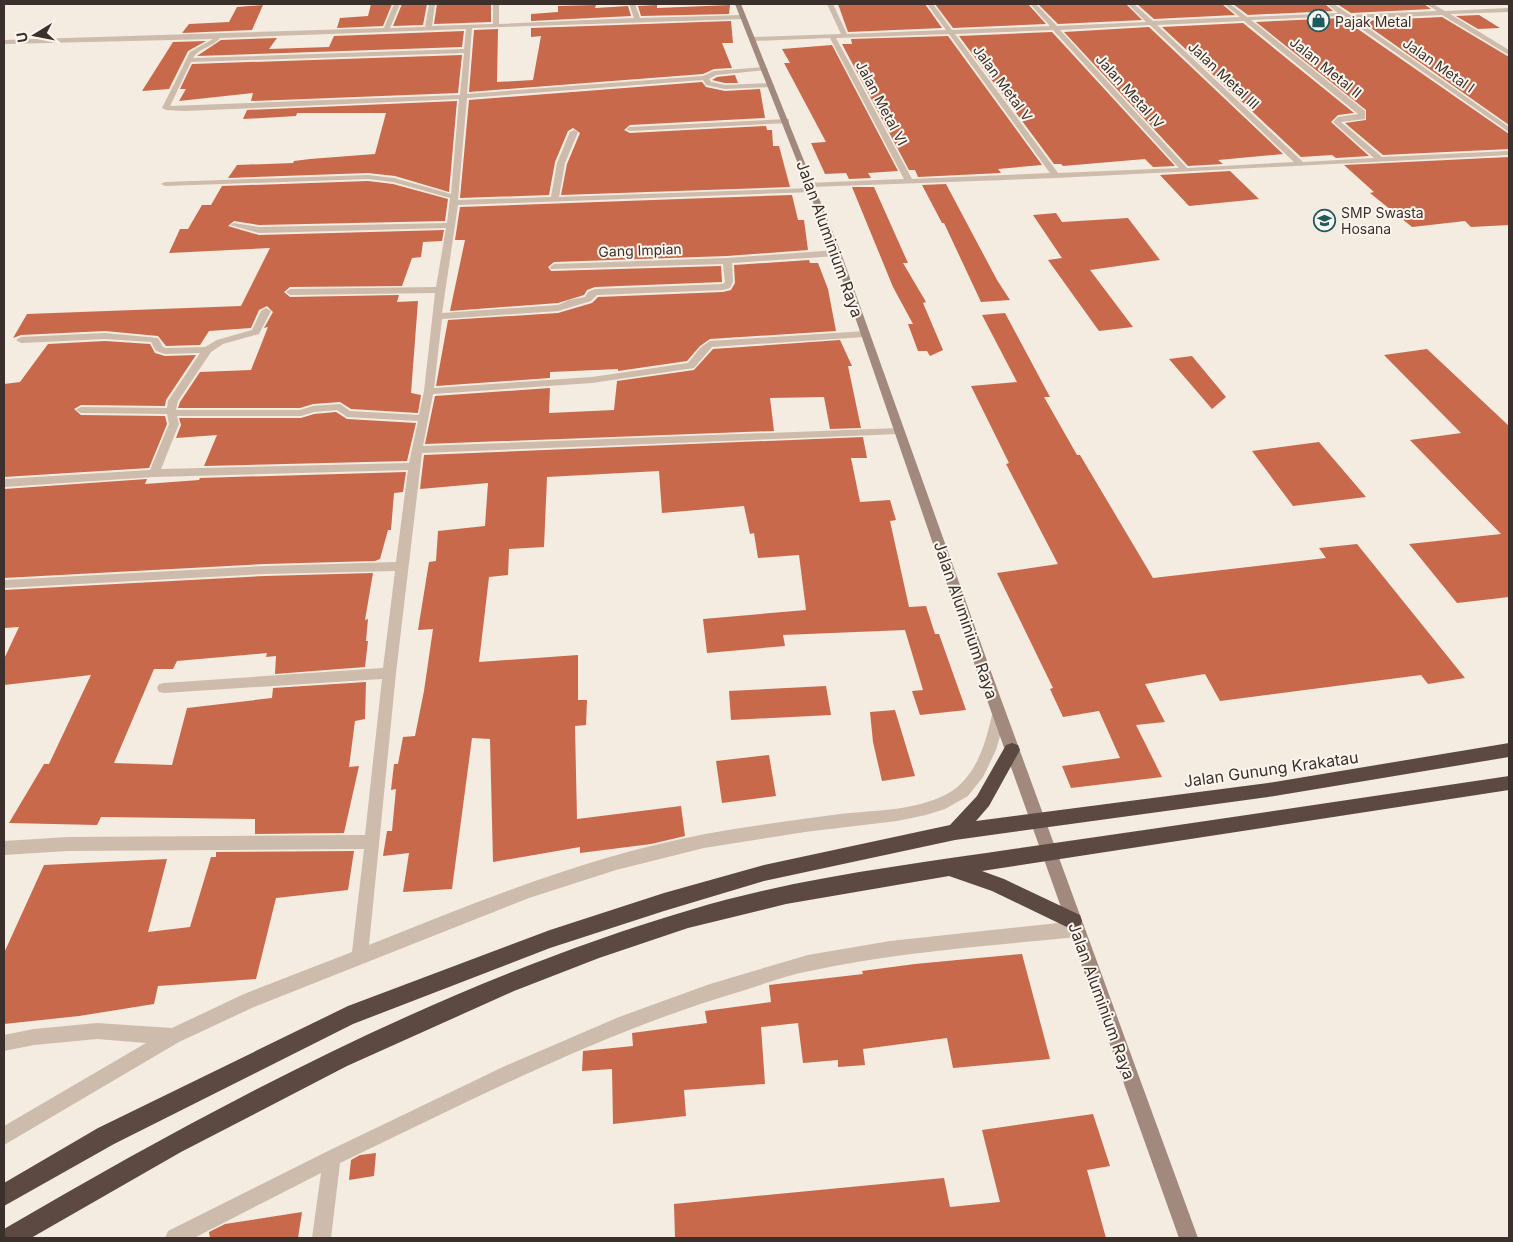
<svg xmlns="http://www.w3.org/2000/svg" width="1513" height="1242" font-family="Inter,sans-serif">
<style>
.building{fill:#c8694b}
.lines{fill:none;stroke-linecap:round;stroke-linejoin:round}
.street{fill:#cdbbac;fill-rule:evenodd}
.secondary{fill:#a18a7d;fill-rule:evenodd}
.highway{fill:#5c4a42;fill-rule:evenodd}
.labels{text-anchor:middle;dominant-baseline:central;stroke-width:4;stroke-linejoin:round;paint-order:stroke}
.far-poi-label{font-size:14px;fill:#3b302b;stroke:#fbf5ee;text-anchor:start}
.far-street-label{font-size:14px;fill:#3b302b;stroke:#fbf5ee}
.street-label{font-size:16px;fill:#3b302b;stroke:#fbf5ee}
</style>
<rect width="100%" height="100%" fill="#f4ebe1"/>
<!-- building -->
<path class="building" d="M371,4H392L383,26L337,28L340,18L368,16Z
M402,4H427L423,25L393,26Z
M437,4H491V22L434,24Z
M838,4H925L942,28L848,32Z
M935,4H1028L1046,24L953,28Z
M1038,4H1126L1142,20L1058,24Z
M1137,4H1222L1235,15L1154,19Z
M1233,4H1325L1333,11L1248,15Z
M1337,4H1424L1431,9L1351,13Z
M263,5L252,30L182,33L189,24L229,22L237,7Z
M596,5L595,8L628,6L631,16L531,21V14L558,12V6Z
M657,5V8L730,5L729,14L641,16L638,6Z
M1479,15L1500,28L1478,29L1456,16Z
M1442,17L1509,57V125L1361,21Z
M1342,18L1509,134V149L1383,155L1345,123L1366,120V110L1256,22Z
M731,21L733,43H722L732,68L714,69L703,74L469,92L474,30L498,29L497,82L533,80L541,36L531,37V28Z
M1243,23L1354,113L1338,115L1331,122L1369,156L1336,158L1332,155L1301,157L1162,27Z
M1149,27L1283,154L1218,160L1223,164L1188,166L1064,32Z
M464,31L462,47L197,56L221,40L277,38L269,49L329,47L334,36Z
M1052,32L1175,166L1153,167L1145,159L1063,166L1061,164H1054L959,36Z
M948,36L1042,165L998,169L1001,173L918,177L915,170H909L842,44H852L851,39Z
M206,41L188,51L169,89L142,91L173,42Z
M832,45L898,171L868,173L871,178L849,179L846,173L825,174L811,143L826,142L784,63H790L782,49Z
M462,55L458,93L251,101L253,93L179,101L186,89H180L192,64Z
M735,75L738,83H725L712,80L717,77Z
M702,82L706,87L725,91L760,89L765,118L630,125L624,130L630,133L766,126L767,130H772L773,146H779L790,187L561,195L567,164L580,133L573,128L568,131L555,162L549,195L460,198L469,100Z
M457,101L449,192L395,176L368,173L228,178L237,165L293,163L294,161L310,159L375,154L386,113H297L296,116L243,119L247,110Z
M1509,157V225L1471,227L1465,221L1412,227L1370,193L1374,192L1344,165Z
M1230,171L1259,199L1189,206L1160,175Z
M368,181L393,184L448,199L445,221L259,225L234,221L228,226L259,235L444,230L442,241L423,242L421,257L412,258L402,286L290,287L284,292L290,297L399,295L397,302L418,301L411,393L421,395L418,413L351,409L340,402L313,404L300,408H178L180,402L200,372L251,370L268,327L264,328L273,312L267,306L259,310L251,328L209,331L200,345L166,346L158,336L105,331L21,335L13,338L27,314L241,306L270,248L169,253L180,229H188L202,205H211L222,186Z
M946,184L997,280L1010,300L981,302L944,223H942L922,185Z
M852,187H874L908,263H903L926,302L923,303L943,350L930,356L927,351H918L908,324H913L893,287Z
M792,195L798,220H804L808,250L727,256L554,262L548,267L551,271L721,266L722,282L595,287L587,290L584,295L558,303L450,311L465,240H455L460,207Z
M1056,213L1062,222L1128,218L1160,260L1090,270L1133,327L1099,331L1048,260L1062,258L1033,215Z
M809,260L810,263H818L828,289L836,331L710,339L700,346L687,361L618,371V369L550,372V378L436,386L448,320L558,313L592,303L598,297L723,292L731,290L735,283L734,265Z
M1005,313L1050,397H1044L1077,455H1080L1153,578L1326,558L1319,548L1357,544L1465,678L1428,684L1421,675L1220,701L1205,674L1145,684L1165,722L1136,725L1162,777L1071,788L1062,766L1120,758L1099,711L1063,717L1050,689L1053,688L997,573L1058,564L1006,464L1009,463L971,386L1017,382L982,315Z
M840,340L852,366H848L861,428L830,429L824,397L770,398L774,431L425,444L435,396L550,388L549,413L614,410L617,381L694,370L713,349Z
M105,341L150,344L155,353L165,356L196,355L166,400L165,406L81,405L74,409L81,415L165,416L167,424L149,468L4,477V384L20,382L48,344Z
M1427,349L1509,426V597L1457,603L1409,544L1501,534L1410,440L1461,433L1384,355Z
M1192,356L1226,397L1212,409L1169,359Z
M336,412L347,419L416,423L407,461L204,466L217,435L176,438L181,425L179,418H301L314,414Z
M863,437L867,458H851L860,502L890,500L896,520L890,521L909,607L926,606L935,634H939L966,710L920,715L912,691L923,690L905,630L783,635L785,646L707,653L703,619L806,610L799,555L758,558L754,533L750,534L744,506L662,513L659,471L547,477L544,547L509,549L508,575L489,577L479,662L578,655V700H587L586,725L575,726L577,819L681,806L685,836L651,844L580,853V847L493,862L490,739L472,738L452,889L403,892L409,853L383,856L387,831H392L396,789L391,790L394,764H398L403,737L415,736L424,691L433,629L418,630L429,562L436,561L438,531L485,526L488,483L420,489L424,455Z
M1319,442L1366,497L1293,506L1252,451Z
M406,472L403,492L394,493L391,530H388L380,559L375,561L265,564L4,578V489L147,479L145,484L199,480L200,478Z
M373,573L365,620L368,619L366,641H368L365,667L275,674L276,656L266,657L267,653L177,661L173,669H154L114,763L172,765L187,708L272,698L273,688L366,682L365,719L355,721L349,767L359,766L344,833L255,834V819L101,817L97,825L9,823L44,764H49L91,675L4,685V659L19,627L4,628V590L265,576Z
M826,686L831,715L731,720L729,691Z
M895,710L915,776L882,781L873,742L870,712Z
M769,755L776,796L722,803L716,761Z
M354,851L348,890L276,898L256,979L158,986L154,1004L79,1016L4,1024V953L44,865L167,859L148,932L190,927L211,857H216V852Z
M1022,954L1050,1059L953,1068L947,1038L863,1049L865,1065L838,1067V1060L803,1063L798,1023L761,1027L765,1084L684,1090L686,1116L613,1124L612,1069L582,1071L583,1051L633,1046L632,1033L707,1023L705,1011L771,1002L769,985L863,974L862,971L915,964Z
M1093,1114L1110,1166L1087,1170L1106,1238H675L674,1204L944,1178L950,1207L1000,1202L982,1130Z
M376,1153L374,1176L349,1180L351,1160L360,1155Z
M302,1212L298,1238H210L209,1232L225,1224Z"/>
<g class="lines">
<!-- street -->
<path class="street" d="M394,4H400L390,28L425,27L429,4H435L432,26L493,24V4H499V24L634,18L629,4H635L640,18L743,15L746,17L743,19L472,28L467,94L703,76L714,71L765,67L768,69L767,70L716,75L709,79L711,82L725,85L771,83L774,85L771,87L725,89L706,85L703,80L467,98L458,200L551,197L557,163L570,132L574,130L578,132L565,163L559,197L813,188L817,190L813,192L458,205L442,313L558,305L569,300L585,297L588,292L595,289L723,284L725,282L723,264L551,269L550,267L554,264L727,258L837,250L841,253L837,256L732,263L733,282L730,288L723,290L597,295L591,301L558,311L442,319L434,388L592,377L688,363L701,347L710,341L865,331L870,334L865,337L712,347L694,368L592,383L433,394L423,446L899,428L904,431L899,434L422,453L396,673L369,945C478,901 589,856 705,834C750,826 795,820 840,814C875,810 915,811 947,794C976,778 985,745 992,715L994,711L999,709L1004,711L1006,715L996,750L983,777L968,796L945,809L926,815L897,821L805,832L704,848L616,870L529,898L254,1007L179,1042L4,1145V1126L146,1043L97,1039L34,1045L4,1051V1035L34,1029L97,1023L172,1028L244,994L352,952L364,849L68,851L4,855V841L68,837L365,835L382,679L164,693L159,692L157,688L159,684L164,683L383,668L395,571L265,574L4,588V580L265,566L396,562L408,470L154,477L4,487V479L150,470L169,424L167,414L81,413L76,410L81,407L167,408L168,401L200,353L165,354L156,351L151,342L105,339L21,343L16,340L21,337L105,333L158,338L163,347L166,348L205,347L217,340L252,330L261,311L266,308L271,311L259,334L223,344L211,352L178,401L176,410H300L313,406L340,404L350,411L419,415L424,391L435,293L290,295L286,292L290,289L436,287L446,228L259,233L230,225L234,223L259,227L447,223L450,198L393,182L368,179L165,186L161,184L165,182L368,175L394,178L451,194L459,99L185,111L166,110L162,108L190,52L213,39L4,44V40L384,28ZM466,29L464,49L193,58C198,48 213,47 220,38ZM464,53L460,95L170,106L191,62ZM337,410L347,417L418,421L409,463L161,469L179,424L177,416H301L314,412Z
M827,4H833L847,34L946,30L927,4H933L952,30L1050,26L1030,4H1036L1057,26L1146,22L1128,4H1134L1153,21L1240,17L1224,4H1230L1247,17L1338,13L1327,4H1334L1350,15L1437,11L1426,4H1433L1445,11L1509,8V12L1450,14L1509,50V55L1442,15L1355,19L1509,127V132L1343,16L1251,20L1365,111V119L1341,122L1382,157L1509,151V155L1056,178L811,187H808V183L904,179L830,38L753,41L750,39L753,37L841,34ZM1244,21L1358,114L1338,117L1333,122L1374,158L1303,162L1157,25ZM1150,25L1294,162L1187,168L1060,30ZM1053,30L1179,168L1058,173L955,34ZM949,34L1050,173L912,179L836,38Z
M786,119H789V123L630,131L626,129L630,127Z
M1077,921L1083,924L1085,929L1083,934L1077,937C988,946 897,952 810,971C787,975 764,984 742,991C602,1032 472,1100 340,1163L331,1238H312L321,1173L194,1238H165L168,1231L326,1152L505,1066L619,1017L710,984L808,955L890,941Z"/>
<!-- secondary -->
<path class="secondary" d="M735,4H741L841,253L990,669L1198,1238H1179L976,669L833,253Z"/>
<!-- highway -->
<path class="highway" d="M1012,743L1018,745L1020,750L989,806L976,821L1268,783L1509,743V757L1268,797L955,840L764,881L664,911L550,948L353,1024L114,1144L4,1206V1183L98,1128L348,1006L550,930L664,893L764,865L950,825L977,796L1006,745Z
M1509,776V790L982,871L1004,879L1080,915L1082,921L1080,927L1073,930L992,891L949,876L786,904L688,928L599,958L514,991L347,1066L181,1152L31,1238H4V1229C222,1102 447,982 690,910C799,877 915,864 1027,847C1188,824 1348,800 1509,776Z"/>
</g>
<!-- icons -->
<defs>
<symbol id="shop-ring" viewBox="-11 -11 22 22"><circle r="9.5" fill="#fbf5ee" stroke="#1f5a5e" stroke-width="1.5"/><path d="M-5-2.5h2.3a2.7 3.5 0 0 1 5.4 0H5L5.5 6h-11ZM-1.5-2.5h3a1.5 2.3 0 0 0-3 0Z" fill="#1f5a5e"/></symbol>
<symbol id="school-ring" viewBox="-11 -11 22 22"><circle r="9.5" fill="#fbf5ee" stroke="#1f5a5e" stroke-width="1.5"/><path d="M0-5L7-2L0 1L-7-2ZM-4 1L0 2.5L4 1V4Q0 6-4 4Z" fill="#1f5a5e"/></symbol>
</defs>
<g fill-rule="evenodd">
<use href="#shop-ring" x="1306" y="8" width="25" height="25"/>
<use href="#school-ring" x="1312" y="208" width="25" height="25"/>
</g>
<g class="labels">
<!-- far-poi labels -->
<g class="far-poi-label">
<text x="1335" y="21">Pajak Metal</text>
<text x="1341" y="212">SMP Swasta<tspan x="1341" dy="16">Hosana</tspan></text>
</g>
<!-- far-street labels -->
<g class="far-street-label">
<text transform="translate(1439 65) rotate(35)">Jalan Metal I</text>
<text transform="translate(1326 67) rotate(39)">Jalan Metal II</text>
<text transform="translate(1224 75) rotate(43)">Jalan Metal III</text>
<text transform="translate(1003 83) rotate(54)">Jalan Metal V</text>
<text transform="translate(1130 91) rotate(48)">Jalan Metal IV</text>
<text transform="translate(882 103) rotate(62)">Jalan Metal VI</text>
<text transform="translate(640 250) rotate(-2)">Gang Impian</text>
</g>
<!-- street labels -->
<g class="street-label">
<text transform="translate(830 239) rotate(70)">Jalan Aluminium Raya</text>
<text transform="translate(966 620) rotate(71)">Jalan Aluminium Raya</text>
<text transform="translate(1271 769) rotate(-8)">Jalan Gunung Krakatau</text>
<text transform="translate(1102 1001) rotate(70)">Jalan Aluminium Raya</text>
</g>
</g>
<!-- border -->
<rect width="1513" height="1242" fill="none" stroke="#3b302b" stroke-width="10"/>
<!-- north arrow -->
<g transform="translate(35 35) rotate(260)" stroke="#fbf5ee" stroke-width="4" paint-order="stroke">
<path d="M0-4L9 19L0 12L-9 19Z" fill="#3b302b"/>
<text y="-8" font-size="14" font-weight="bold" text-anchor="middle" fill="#3b302b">U</text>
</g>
</svg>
